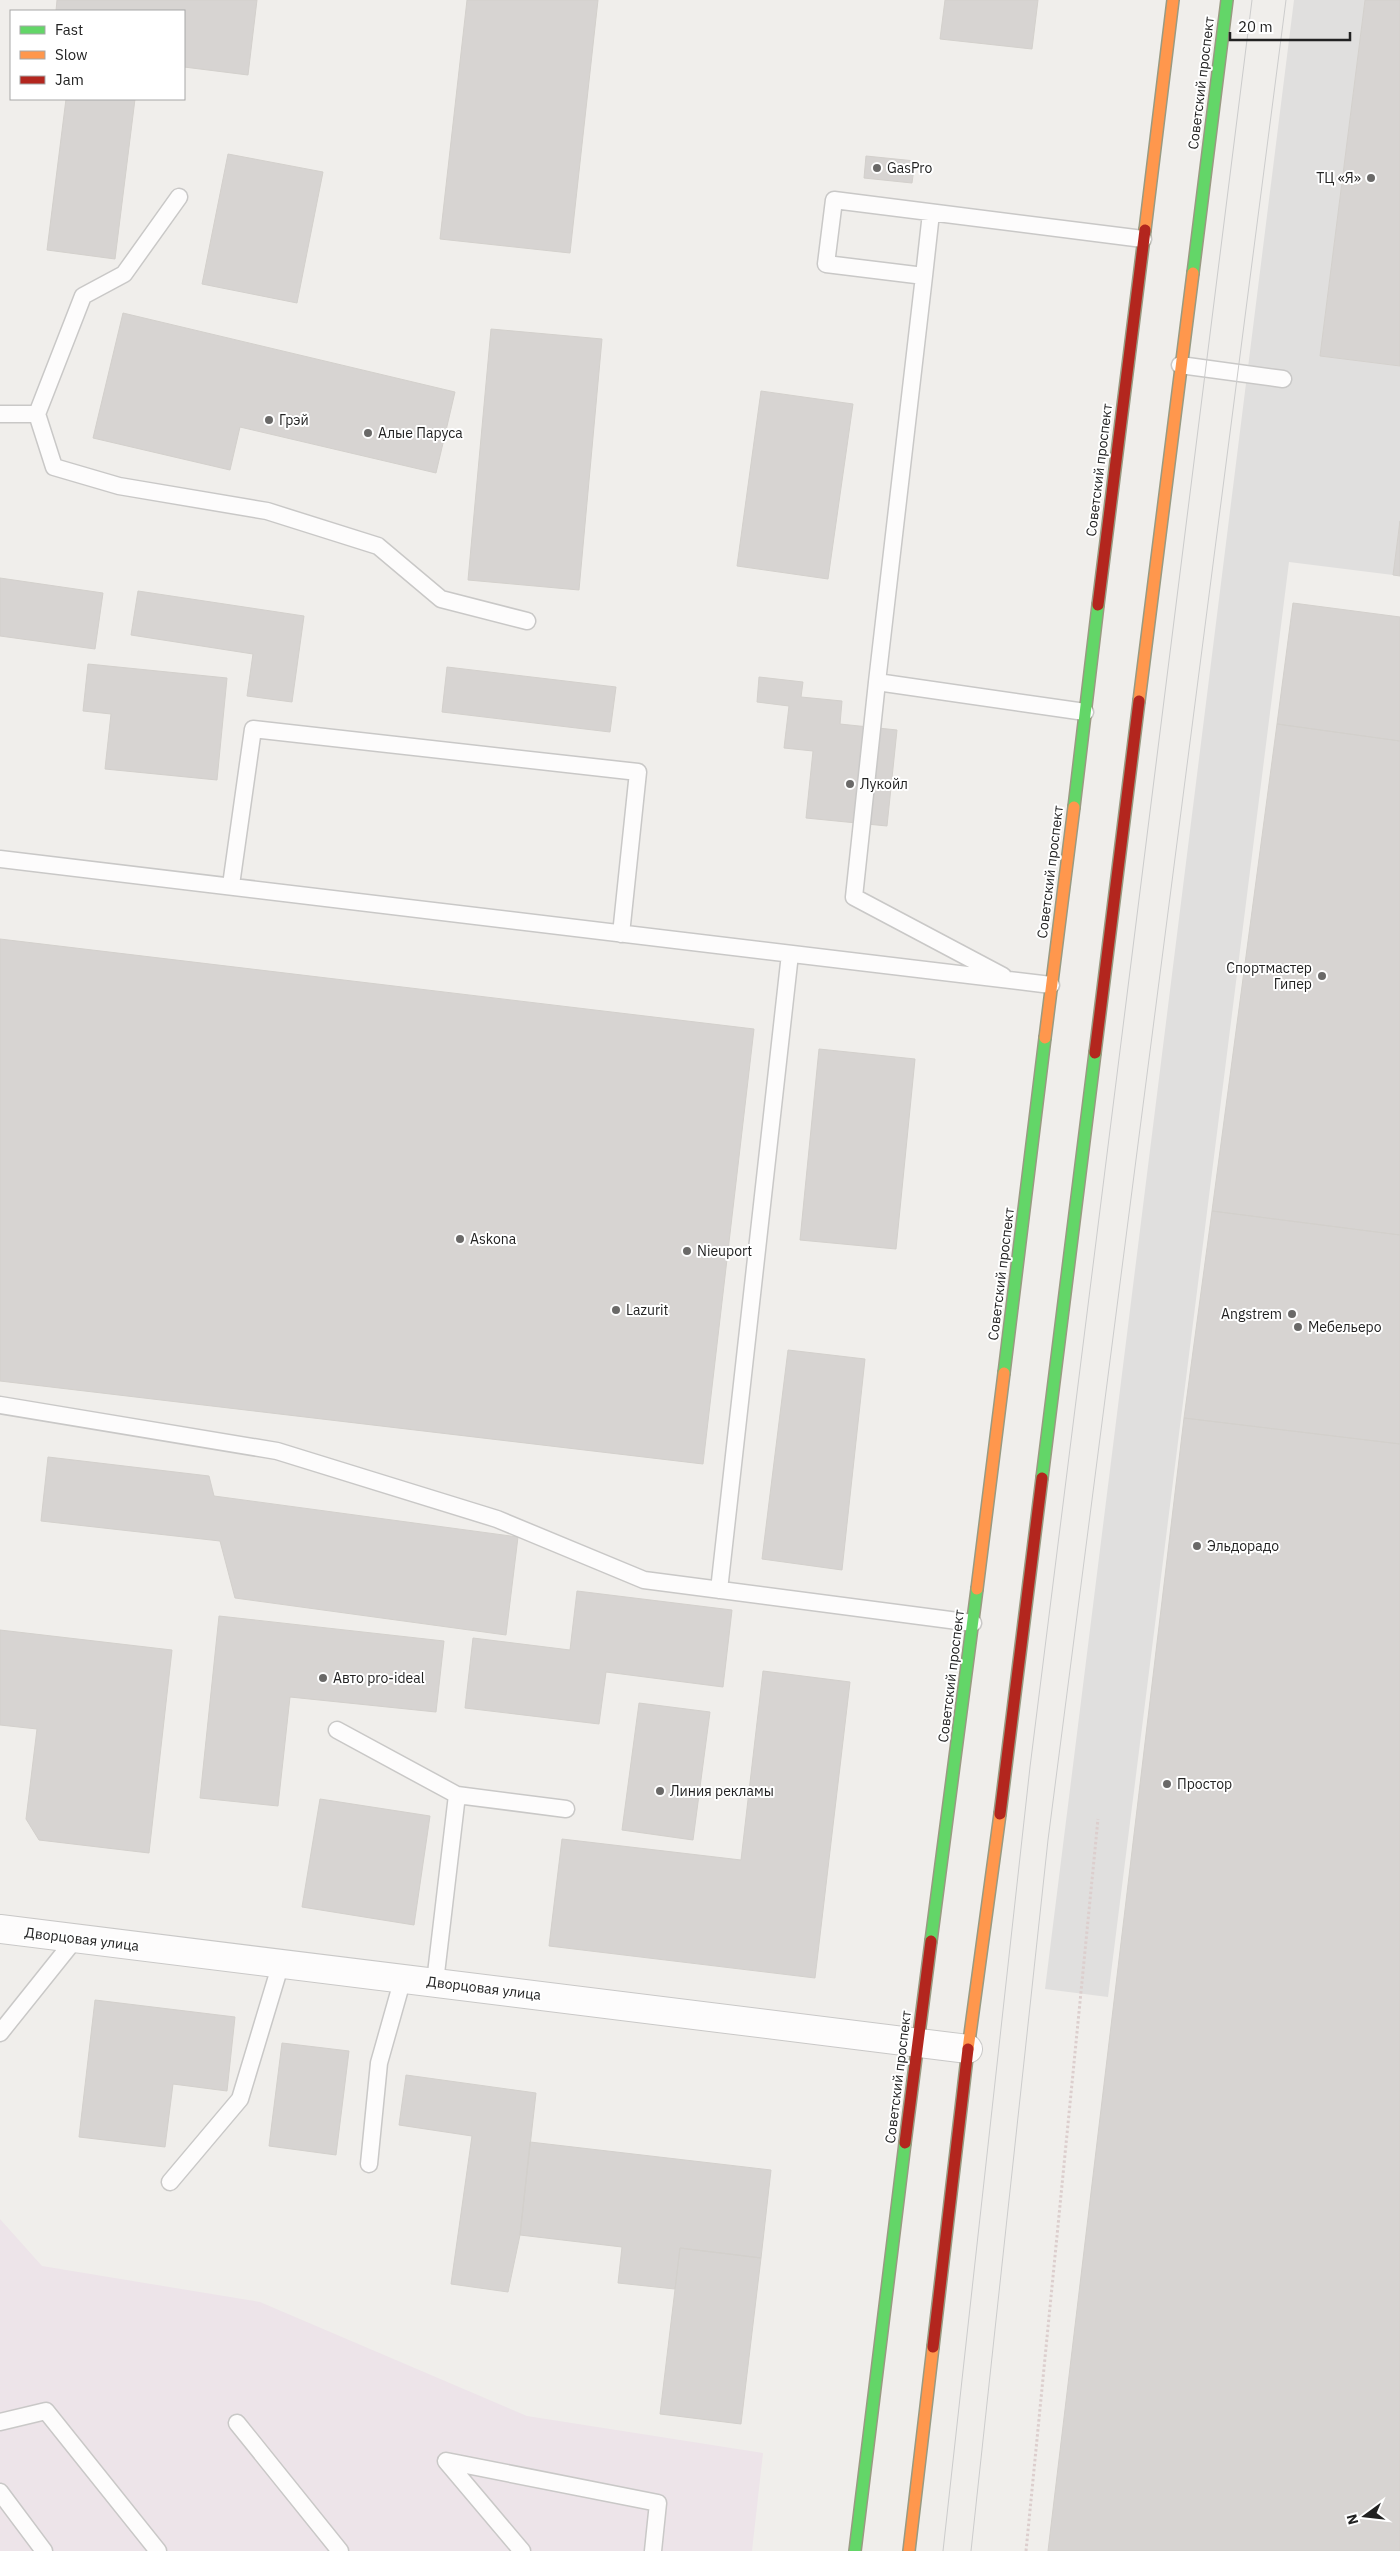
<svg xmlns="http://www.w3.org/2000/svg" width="1400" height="2551" font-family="'IBM Plex Sans',sans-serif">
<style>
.industrial{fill:#ede4e9}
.parking{fill:#e0dfde}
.building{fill:#d7d4d2;stroke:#d3d0cc}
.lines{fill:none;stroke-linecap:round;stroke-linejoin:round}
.lane-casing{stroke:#c9c8c7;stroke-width:19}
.street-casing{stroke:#c9c8c7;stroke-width:30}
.fast-casing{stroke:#999a82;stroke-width:14}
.slow-casing{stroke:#999a82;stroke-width:14}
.jam-casing{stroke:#999a82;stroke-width:14}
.path{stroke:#dccecd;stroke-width:3;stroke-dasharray:2.5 2.5;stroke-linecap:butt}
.lane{stroke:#fdfcfc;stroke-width:16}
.street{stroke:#fdfcfc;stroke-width:28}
.fast{stroke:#63d668;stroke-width:11}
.slow{stroke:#ff974d;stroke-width:11}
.jam{stroke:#b3261e;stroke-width:11}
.tram{stroke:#ccc;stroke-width:1}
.poi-dot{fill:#6a6968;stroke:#fff;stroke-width:2}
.labels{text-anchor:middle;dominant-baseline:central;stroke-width:4;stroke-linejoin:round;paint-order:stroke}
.street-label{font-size:14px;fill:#222;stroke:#fff}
.poi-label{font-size:14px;fill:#222;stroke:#fff;text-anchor:start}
</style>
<rect width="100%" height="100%" fill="#f0eeeb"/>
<!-- industrial -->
<path class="industrial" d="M0,2219L42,2266L260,2302L527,2416L763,2453L752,2551H0Z"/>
<!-- parking -->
<path class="parking" d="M1294,0H1365L1320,356L1400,366V521L1393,575L1289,562L1108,1997L1045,1989Z"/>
<!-- building -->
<path class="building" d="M57,0H257L248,75L184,67V11H56Z
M467,0H598L570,253L440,239Z
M945,0H1038L1032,49L940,39Z
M1365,0H1400V366L1320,356Z
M66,99H135L115,259L47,250Z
M228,154L323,172L297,303L202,284Z
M866,156L915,161L912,183L864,178Z
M123,313L455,392L436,473L240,427L230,470L93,438Z
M491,329L602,339L579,590L468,580Z
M761,391L853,404L828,579L737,566Z
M1400,521V576L1393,575Z
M0,578L103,593L95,649L0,636Z
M138,591L304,616L292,702L247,696L253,654L131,635Z
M1293,603L1400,617V741L1277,724Z
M88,664L227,678L217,780L105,769L111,714L83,711Z
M447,667L616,687L610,732L442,712Z
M759,677L803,682L801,697L842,701L840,724L897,730L887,826L806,818L813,751L784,748L789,706L757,702Z
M1277,724L1400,741V1235L1212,1211Z
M0,939L754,1029L703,1464L0,1381Z
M819,1049L915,1059L896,1249L800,1240Z
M1212,1211L1400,1235V1444L1184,1418Z
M788,1350L865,1359L842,1570L762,1559Z
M1184,1418L1400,1444V2551H1048Z
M48,1457L209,1476L214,1496L518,1537L506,1635L235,1598L220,1541L41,1521Z
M577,1591L732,1610L723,1687L606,1672L599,1724L465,1708L473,1638L570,1650Z
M219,1616L444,1641L436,1712L290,1697L278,1806L200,1798Z
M0,1630L172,1650L149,1853L39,1840L26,1819L37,1729L0,1725Z
M763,1671L850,1682L815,1978L549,1946L562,1839L741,1860Z
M639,1703L710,1712L693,1840L622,1830Z
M320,1799L430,1816L414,1925L302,1907Z
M95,2000L235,2017L227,2091L173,2084L165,2147L79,2137Z
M282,2043L349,2051L336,2155L269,2146Z
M406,2075L536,2093L520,2235L508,2292L451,2284L472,2136L399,2125Z
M530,2142L771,2170L761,2258L680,2248L675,2289L618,2283L622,2247L520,2235Z
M680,2248L761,2258L741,2424L660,2414Z"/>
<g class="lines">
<defs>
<path id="lane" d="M931,213L924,276L826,264L834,200L1143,239
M1180,365L1283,379
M0,414H37L83,296L124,274L179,197
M37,414L54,467L119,486L267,511L378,546L441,599L527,621
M877,682L924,276
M0,859L1051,985
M231,885L253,729L638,772L621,934
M1003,976L854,897L877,682L1085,712
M0,1405L277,1451L497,1519L644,1580L973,1623
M719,1590L790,954
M337,1730L457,1795
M435,1982L457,1795L566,1809
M0,2033L76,1938
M369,2164L379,2063L403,1978
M170,2182L240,2099L281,1963
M0,2422L46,2411L158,2551
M237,2423L340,2551
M0,2492L44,2551
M522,2551L446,2461L658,2503L653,2551"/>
<path id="street" d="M0,1929L968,2049"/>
<path id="fast" d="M1193,273L1227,0
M1074,807L1098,605
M1004,1373L1045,1038
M1042,1478L1095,1053
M931,1941L977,1589
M855,2551L905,2143"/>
<path id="slow" d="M1145,230L1173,0
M1139,701L1193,273
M1045,1038L1074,807
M977,1589L1004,1373
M968,2049L1000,1814
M909,2551L933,2347"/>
<path id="jam" d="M1098,605L1145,230
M1095,1053L1139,701
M1000,1814L1042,1478
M905,2143L931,1941
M933,2347L968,2049"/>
</defs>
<!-- lane casing -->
<use href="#lane" class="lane-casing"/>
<!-- street casing -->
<use href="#street" class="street-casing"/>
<!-- fast casing -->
<use href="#fast" class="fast-casing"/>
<!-- slow casing -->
<use href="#slow" class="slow-casing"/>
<!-- jam casing -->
<use href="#jam" class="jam-casing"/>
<!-- path -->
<path class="path" d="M1026,2551L1098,1819"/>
<!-- lane -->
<use href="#lane" class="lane"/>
<!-- street -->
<use href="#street" class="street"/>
<!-- fast -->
<use href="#fast" class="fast"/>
<!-- slow -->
<use href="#slow" class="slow"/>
<!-- jam -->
<use href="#jam" class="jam"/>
<!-- tram -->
<path class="tram" d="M943,2551L1030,1767L1252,0
M971,2551L1048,1840L1286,0"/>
</g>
<!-- markers -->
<g class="poi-dot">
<circle cx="877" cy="168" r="5"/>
<circle cx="1371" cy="178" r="5"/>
<circle cx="269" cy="420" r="5"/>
<circle cx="368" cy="433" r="5"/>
<circle cx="850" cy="784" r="5"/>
<circle cx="1322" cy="976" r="5"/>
<circle cx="460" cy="1239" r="5"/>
<circle cx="687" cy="1251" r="5"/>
<circle cx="616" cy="1310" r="5"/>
<circle cx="1292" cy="1314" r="5"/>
<circle cx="1298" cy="1327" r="5"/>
<circle cx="1197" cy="1546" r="5"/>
<circle cx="323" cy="1678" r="5"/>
<circle cx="1167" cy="1784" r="5"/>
<circle cx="660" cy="1791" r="5"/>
</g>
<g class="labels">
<!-- street labels -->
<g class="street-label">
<text transform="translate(1201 83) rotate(-83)">Советский проспект</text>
<text transform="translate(1099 470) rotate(-83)">Советский проспект</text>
<text transform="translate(1050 872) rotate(-83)">Советский проспект</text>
<text transform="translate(1001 1274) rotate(-83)">Советский проспект</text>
<text transform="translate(951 1676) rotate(-83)">Советский проспект</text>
<text transform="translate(82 1939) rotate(7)">Дворцовая улица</text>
<text transform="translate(484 1988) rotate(7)">Дворцовая улица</text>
<text transform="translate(898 2077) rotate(-83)">Советский проспект</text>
</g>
<!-- poi labels -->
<g class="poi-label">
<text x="887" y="168">GasPro</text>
<text x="1361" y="178" text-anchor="end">ТЦ «Я»</text>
<text x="279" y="420">Грэй</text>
<text x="378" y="433">Алые Паруса</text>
<text x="860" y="784">Лукойл</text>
<text x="1312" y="968" text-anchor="end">Спортмастер<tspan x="1312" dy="16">Гипер</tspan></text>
<text x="470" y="1239">Askona</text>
<text x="697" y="1251">Nieuport</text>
<text x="626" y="1310">Lazurit</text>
<text x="1282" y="1314" text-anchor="end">Angstrem</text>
<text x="1308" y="1327">Мебельеро</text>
<text x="1207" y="1546">Эльдорадо</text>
<text x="333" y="1678">Авто pro-ideal</text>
<text x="1177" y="1784">Простор</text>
<text x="670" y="1791">Линия рекламы</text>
</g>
</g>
<!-- legend -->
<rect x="10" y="10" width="175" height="90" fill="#ffffff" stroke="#a7a7a7"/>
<rect x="20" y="26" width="25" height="8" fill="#63d668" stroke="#a7a7a7"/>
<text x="55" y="35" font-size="15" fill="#222222">Fast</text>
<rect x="20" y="51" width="25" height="8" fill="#ff974d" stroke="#a7a7a7"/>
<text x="55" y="60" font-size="15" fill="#222222">Slow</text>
<rect x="20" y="76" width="25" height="8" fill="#b3261e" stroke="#a7a7a7"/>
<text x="55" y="85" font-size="15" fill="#222222">Jam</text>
<!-- north arrow -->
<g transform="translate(1365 2516) rotate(255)" stroke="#ffffff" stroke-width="4" paint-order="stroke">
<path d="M0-4L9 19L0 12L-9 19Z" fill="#222222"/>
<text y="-8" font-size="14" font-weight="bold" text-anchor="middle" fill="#222222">N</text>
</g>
<!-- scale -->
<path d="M1230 32v8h120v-8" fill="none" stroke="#222222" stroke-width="2.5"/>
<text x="1238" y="32" font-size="15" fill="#222222" stroke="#ffffff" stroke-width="4" paint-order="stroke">20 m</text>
</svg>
